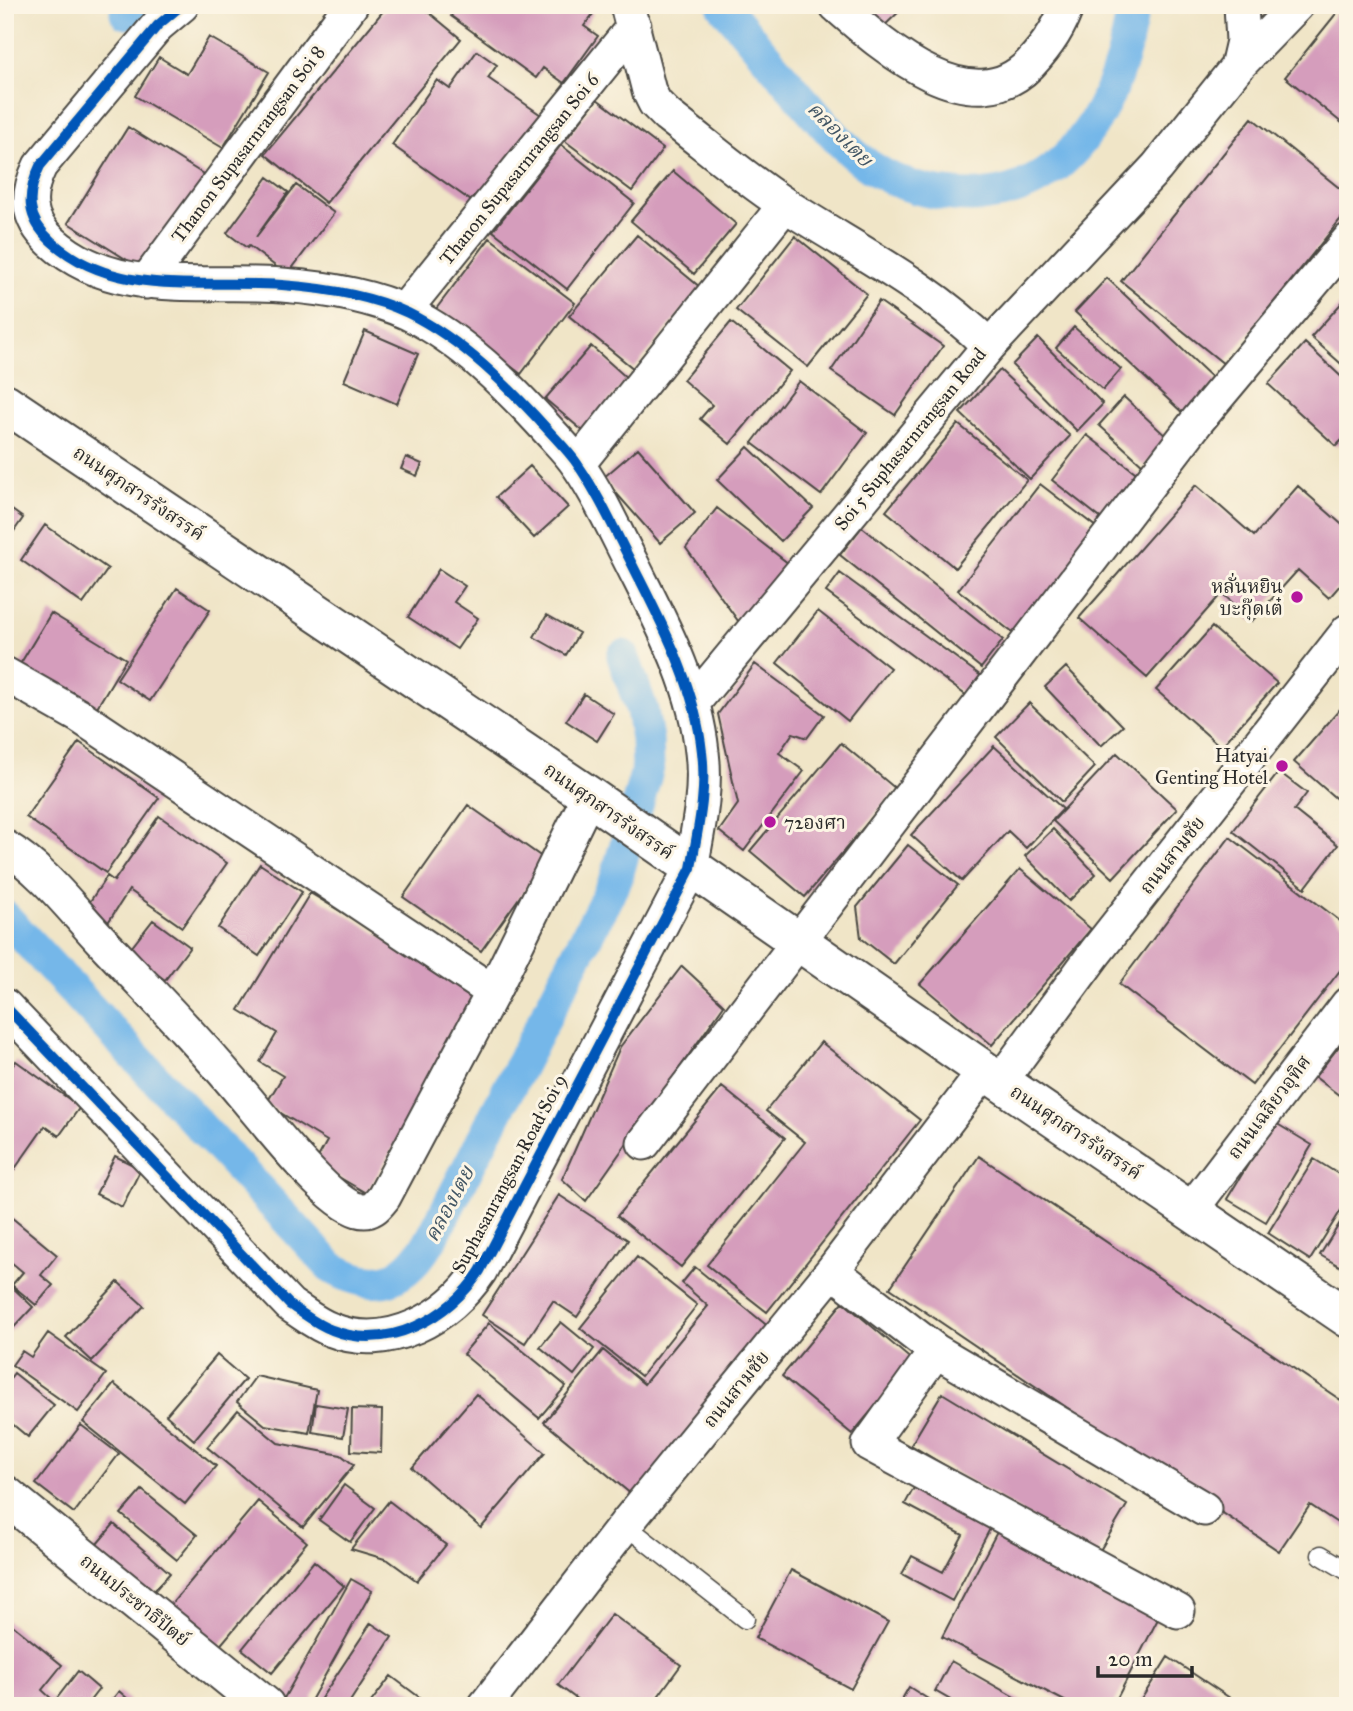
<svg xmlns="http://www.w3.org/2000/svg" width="1353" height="1711" font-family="'IM FELL Great Primer','Noto Serif Thai',serif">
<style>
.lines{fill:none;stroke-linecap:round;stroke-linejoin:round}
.canal{stroke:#74b7e9;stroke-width:33}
.building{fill:#d59dbc}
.service-casing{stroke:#494742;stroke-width:21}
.minor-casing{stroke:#494742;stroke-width:37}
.tertiary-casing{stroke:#494742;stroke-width:42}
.service{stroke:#fff;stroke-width:18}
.minor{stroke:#fff;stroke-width:33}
.tertiary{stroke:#fff;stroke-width:38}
.cycleway-casing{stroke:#fcf5e5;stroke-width:15}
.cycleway{stroke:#0057b8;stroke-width:10}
.poi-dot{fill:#b5179e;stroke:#fcf5e5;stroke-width:2.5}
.labels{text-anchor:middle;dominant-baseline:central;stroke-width:6;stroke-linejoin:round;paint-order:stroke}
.street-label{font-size:19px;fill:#2b2b2b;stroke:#fcf5e5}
.poi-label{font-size:19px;fill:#2b2b2b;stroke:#fcf5e5;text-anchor:end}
.water-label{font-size:21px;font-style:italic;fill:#415564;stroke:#fcf5e5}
</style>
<rect width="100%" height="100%" fill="#fcf5e5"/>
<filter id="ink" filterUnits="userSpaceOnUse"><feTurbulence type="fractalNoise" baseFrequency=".0143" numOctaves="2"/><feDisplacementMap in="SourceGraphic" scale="14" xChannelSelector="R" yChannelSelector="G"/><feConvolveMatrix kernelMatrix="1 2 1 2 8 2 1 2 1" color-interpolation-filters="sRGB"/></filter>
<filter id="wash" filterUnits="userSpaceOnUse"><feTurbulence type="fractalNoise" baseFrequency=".00686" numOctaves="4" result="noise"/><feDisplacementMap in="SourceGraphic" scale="28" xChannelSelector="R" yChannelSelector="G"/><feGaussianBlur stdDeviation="1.57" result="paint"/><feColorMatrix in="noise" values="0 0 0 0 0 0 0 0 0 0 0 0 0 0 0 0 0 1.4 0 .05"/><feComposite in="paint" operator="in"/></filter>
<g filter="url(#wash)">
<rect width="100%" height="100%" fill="#f0e5c7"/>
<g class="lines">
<!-- canal -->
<path class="canal" d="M723,5C749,37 776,68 802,99C820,120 839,143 861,160C888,181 920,192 954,195C1066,207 1121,102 1133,5
M126,13L135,5
M5,917L332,1268C380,1294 404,1282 432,1238L616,879L648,767L647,739L642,710L623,656"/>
</g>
<g id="blocks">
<!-- building -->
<path class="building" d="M388,5H420L461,39L326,203L265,154Z
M458,5H581L593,14L584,26L598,36L564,83L543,68L536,78L451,16Z
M859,5H902L904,7L882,28Z
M1343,5H1348V128L1285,77Z
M209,37L269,72L223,148L135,96L159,57L187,74Z
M477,51L497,65L488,78L541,115L477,205L392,145L437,80L450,89Z
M597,99L663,149L632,191L565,141Z
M1252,118L1348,195V210L1224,364L1121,281Z
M128,127L208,177L148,273L68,223Z
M561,145L634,203L567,289L493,231Z
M673,171L736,224L694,274L631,221Z
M268,177L288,192L256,237L296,185L334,213L287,275L249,246L247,248L227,233Z
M637,235L701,288L634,369L569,316Z
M795,236L867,294L808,367L736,310Z
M490,238L575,303L521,374L436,309Z
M1107,278L1217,382L1186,416L1075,312Z
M1346,298L1348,299V370L1311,337Z
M879,301L943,346L895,415L831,371Z
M731,322L790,371L730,444L700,419L712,405L683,380Z
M1074,327L1121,369L1103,390L1056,348Z
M365,331L418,354L397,404L344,381Z
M1038,338L1103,404L1077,431L1012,365Z
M1305,343L1348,383V434L1336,446L1268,384Z
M591,346L628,379L583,431L545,399Z
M1000,370L1070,436L1030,479L960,413Z
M799,381L867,433L821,495L752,443Z
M1124,397L1169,439L1144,466L1099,425Z
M958,424L1027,480L955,568L886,511Z
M1087,435L1144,479L1108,524L1052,480Z
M748,447L813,508L781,541L717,480Z
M638,448L695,513L660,543L603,478Z
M406,457L422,464L417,476L401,469Z
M530,466L568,507L534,538L496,497Z
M1040,484L1105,534L1022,640L958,590Z
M1196,485L1254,536L1298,486L1348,530V576L1329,598L1298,570L1252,621L1222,593L1147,678L1079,618Z
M5,505L23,518L5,544Z
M717,508L789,564L741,625L686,548Z
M45,525L108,569L83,604L21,560Z
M862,527L1003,640L981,668L840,555Z
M439,569L465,586L454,602L478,618L457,649L408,617Z
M840,573L981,676L967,696L826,592Z
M177,588L210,610L150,701L117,679Z
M818,611L890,668L848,721L777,663Z
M51,613L126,659L91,717L16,671Z
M547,615L579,633L566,655L534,637Z
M1212,627L1277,683L1221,747L1156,690Z
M755,664L824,715L807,738L793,733L779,753L804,771L744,851L719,831L738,804L718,714Z
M1066,667L1123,726L1101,746L1045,687Z
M584,694L614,714L597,741L566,721Z
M1029,703L1095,767L1062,802L996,737Z
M1342,707L1348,712V809L1294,762Z
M79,742L159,798L106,873L26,817Z
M841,743L896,789L805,897L750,851Z
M994,746L1063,809L1026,848L1008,831L962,881L911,835Z
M1117,753L1177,809L1113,878L1053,821Z
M1279,772L1307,793L1294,810L1338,845L1305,888L1233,831Z
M468,805L546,860L481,951L403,897Z
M159,816L227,863L182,927L129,890L107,924L85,909L107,876L114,881Z
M1053,829L1096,874L1069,901L1025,856Z
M1230,837L1348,927V960L1252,1085L1119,984Z
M908,845L958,885L894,964L861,938L857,907Z
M260,864L302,892L259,956L218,928Z
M1020,869L1091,929L992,1045L920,984Z
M310,893L484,998L366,1193L315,1163L327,1141L266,1104L283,1076L260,1062L277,1033L239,1010Z
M153,920L190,947L165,980L128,952Z
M682,966L724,1005L586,1201L562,1179L620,1047Z
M1348,1035V1102L1315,1077Z
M821,1042L920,1120L767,1312L707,1265L805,1142L766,1111Z
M16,1061L80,1107L59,1136L45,1126L7,1180L5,1076Z
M722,1087L785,1138L681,1267L617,1216Z
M1274,1122L1312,1145L1266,1222L1227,1199Z
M115,1156L141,1169L122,1207L96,1194Z
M979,1156L1348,1405V1530L1310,1505L1279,1551L890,1288Z
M1314,1159L1348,1180V1199L1310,1260L1268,1233Z
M559,1195L628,1240L577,1317L553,1301L525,1343L482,1315Z
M1348,1210V1271L1320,1255Z
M5,1212L57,1255L41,1275L53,1285L36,1305L12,1285L23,1272L5,1257Z
M637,1257L697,1305L641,1376L580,1328Z
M695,1267L775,1332L637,1499L544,1422L603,1350L644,1384L708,1306L682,1283Z
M118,1282L144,1306L92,1361L66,1337Z
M10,1285L33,1307L5,1337V1289Z
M843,1302L913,1361L852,1434L782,1376Z
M561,1322L594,1349L574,1375L540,1347Z
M489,1323L566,1386L539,1418L463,1354Z
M48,1333L106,1374L78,1412L12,1365L22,1351L31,1357Z
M217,1355L245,1379L194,1440L166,1415Z
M14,1373L54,1405L28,1437L5,1418V1385Z
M256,1376L317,1390L309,1433L265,1425L237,1402Z
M114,1384L216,1466L185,1504L83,1422Z
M942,1393L1127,1505L1096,1557L911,1445Z
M476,1394L545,1453L481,1528L412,1468Z
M316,1404L348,1409L343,1437L312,1432Z
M352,1409L382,1410L381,1453L351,1451Z
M238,1410L278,1443L341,1455L354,1465L303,1527L207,1447Z
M81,1425L119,1454L74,1513L36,1484Z
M916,1484L992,1525L952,1601L902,1574L912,1556L943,1572L963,1535L905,1504Z
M344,1485L375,1508L350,1542L319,1520Z
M142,1490L197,1535L177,1560L121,1514Z
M258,1501L307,1542L218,1648L169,1607Z
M389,1501L446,1545L417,1581L388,1560L351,1549Z
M114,1524L170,1573L147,1599L91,1551Z
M997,1532L1159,1617L1113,1706H1074L942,1637Z
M314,1561L344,1586L272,1673L242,1649Z
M791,1570L888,1622L851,1689L755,1638Z
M351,1579L372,1591L308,1706H294L283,1700Z
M612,1614L681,1665L651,1706H586L558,1685Z
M5,1619L62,1665L42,1690L53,1700L48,1706H5Z
M371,1623L392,1637L347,1706H316Z
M1168,1657L1242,1706H1137Z
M951,1661L1030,1706H961L935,1691Z
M78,1671L99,1689L89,1702L94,1706H51Z
M391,1676L431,1706H368Z
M909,1687L939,1706H898Z
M119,1691L129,1700L125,1706H107Z"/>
</g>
</g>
<g filter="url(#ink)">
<use href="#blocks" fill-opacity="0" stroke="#494742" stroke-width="2"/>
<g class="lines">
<defs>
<path id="service" d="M625,1525L745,1619
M1321,1555L1348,1571"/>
<path id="minor" d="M627,5L649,91L655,103L667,115C706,145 745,179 787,206C857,251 930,287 989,346
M836,5C883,46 970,125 1030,64C1046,47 1060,28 1067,5
M1237,67L1243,41L1241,5
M146,282L351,5
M404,311L634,26
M578,464L785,205
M5,674L81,717L493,992
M693,703L989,346L1157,167L1237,67L1297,5
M5,847C43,870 71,908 101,940C151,993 202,1045 249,1102C270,1127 328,1202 358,1210C371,1214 377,1206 384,1197L493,992L589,796
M5,1006L290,1305C303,1313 317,1325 332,1330C388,1352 449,1318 480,1271L691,868C698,829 707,791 702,752C695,684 662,624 632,564C615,531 599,495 578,465C570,453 559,442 549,431C508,386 463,340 408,313C370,295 323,288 282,285C204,279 115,299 51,241C26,218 26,195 40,166L158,25L182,5
M1000,1082L1095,953L1348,631
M644,1143L1198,420L1348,241
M1191,1210L1348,1004
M832,1271L936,1351L1204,1509
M936,1351L869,1444L1178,1611
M485,1706L625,1525L832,1271L985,1071"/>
<path id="tertiary" d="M5,403L589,796L985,1071L1348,1318
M5,1495L265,1706"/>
</defs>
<!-- service casing -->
<use href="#service" class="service-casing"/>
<!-- minor casing -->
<use href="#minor" class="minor-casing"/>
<!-- tertiary casing -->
<use href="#tertiary" class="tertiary-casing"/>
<!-- service -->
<use href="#service" class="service"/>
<!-- minor -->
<use href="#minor" class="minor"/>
<!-- tertiary -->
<use href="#tertiary" class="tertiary"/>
<defs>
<path id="cycleway" d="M5,1006L290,1305C303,1313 317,1325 332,1330C388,1352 449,1318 480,1271L691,868C698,829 707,791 702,752C695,684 662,624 632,564C615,531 599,495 578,465C570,453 559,442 549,431C508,386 463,340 408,313C370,295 323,288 282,285C204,279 115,299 51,241C26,218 26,195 40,166L158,25L182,5"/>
</defs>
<!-- cycleway casing -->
<use href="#cycleway" class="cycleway-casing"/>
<!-- cycleway -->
<use href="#cycleway" class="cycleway"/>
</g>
</g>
<!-- markers -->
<g class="poi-dot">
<circle cx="1297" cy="597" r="7"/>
<circle cx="1282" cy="766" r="7"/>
<circle cx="770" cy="822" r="7"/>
</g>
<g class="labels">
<!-- street labels -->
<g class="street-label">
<text transform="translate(248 144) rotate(-53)">Thanon Supasarnrangsan Soi 8</text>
<text transform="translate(519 169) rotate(-51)">Thanon Supasarnrangsan Soi 6</text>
<text transform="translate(910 439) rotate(-51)">Soi 5 Suphasarnrangsan Road</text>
<text transform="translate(139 493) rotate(34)">ถนนศุภสารรังสรรค์</text>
<text transform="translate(609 811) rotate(35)">ถนนศุภสารรังสรรค์</text>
<text transform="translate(1172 855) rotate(-52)">ถนนสามชัย</text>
<text transform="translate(1269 1107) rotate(-53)">ถนนเฉลียวอุทิศ</text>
<text transform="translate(1076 1132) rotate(34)">ถนนศุภสารรังสรรค์</text>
<text transform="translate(509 1174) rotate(-62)">Suphasanrangsan Road Soi 9</text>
<text transform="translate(736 1389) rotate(-51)">ถนนสามชัย</text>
<text transform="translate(135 1600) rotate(39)">ถนนประชาธิปัตย์</text>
</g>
<!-- poi labels -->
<g class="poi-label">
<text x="1283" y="586">หลั่นหยิน<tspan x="1283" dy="22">บะกุ๊ดเต๋</tspan></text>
<text x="1268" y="755">Hatyai<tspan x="1268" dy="22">Genting Hotel</tspan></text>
<text x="784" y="822" text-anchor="start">72องศา</text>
</g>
<!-- water labels -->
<g class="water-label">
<text transform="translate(840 134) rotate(45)">คลองเตย</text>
<text transform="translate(449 1204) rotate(-62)">คลองเตย</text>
</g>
</g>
<!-- margin -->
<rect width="1353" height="1711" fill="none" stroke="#fcf5e5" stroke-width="28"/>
<!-- scale -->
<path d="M1098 1666v10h94v-10" fill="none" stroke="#2b2b2b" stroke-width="3.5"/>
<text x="1108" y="1666" font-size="21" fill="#2b2b2b" stroke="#fcf5e5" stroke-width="5" paint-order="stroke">20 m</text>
</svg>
